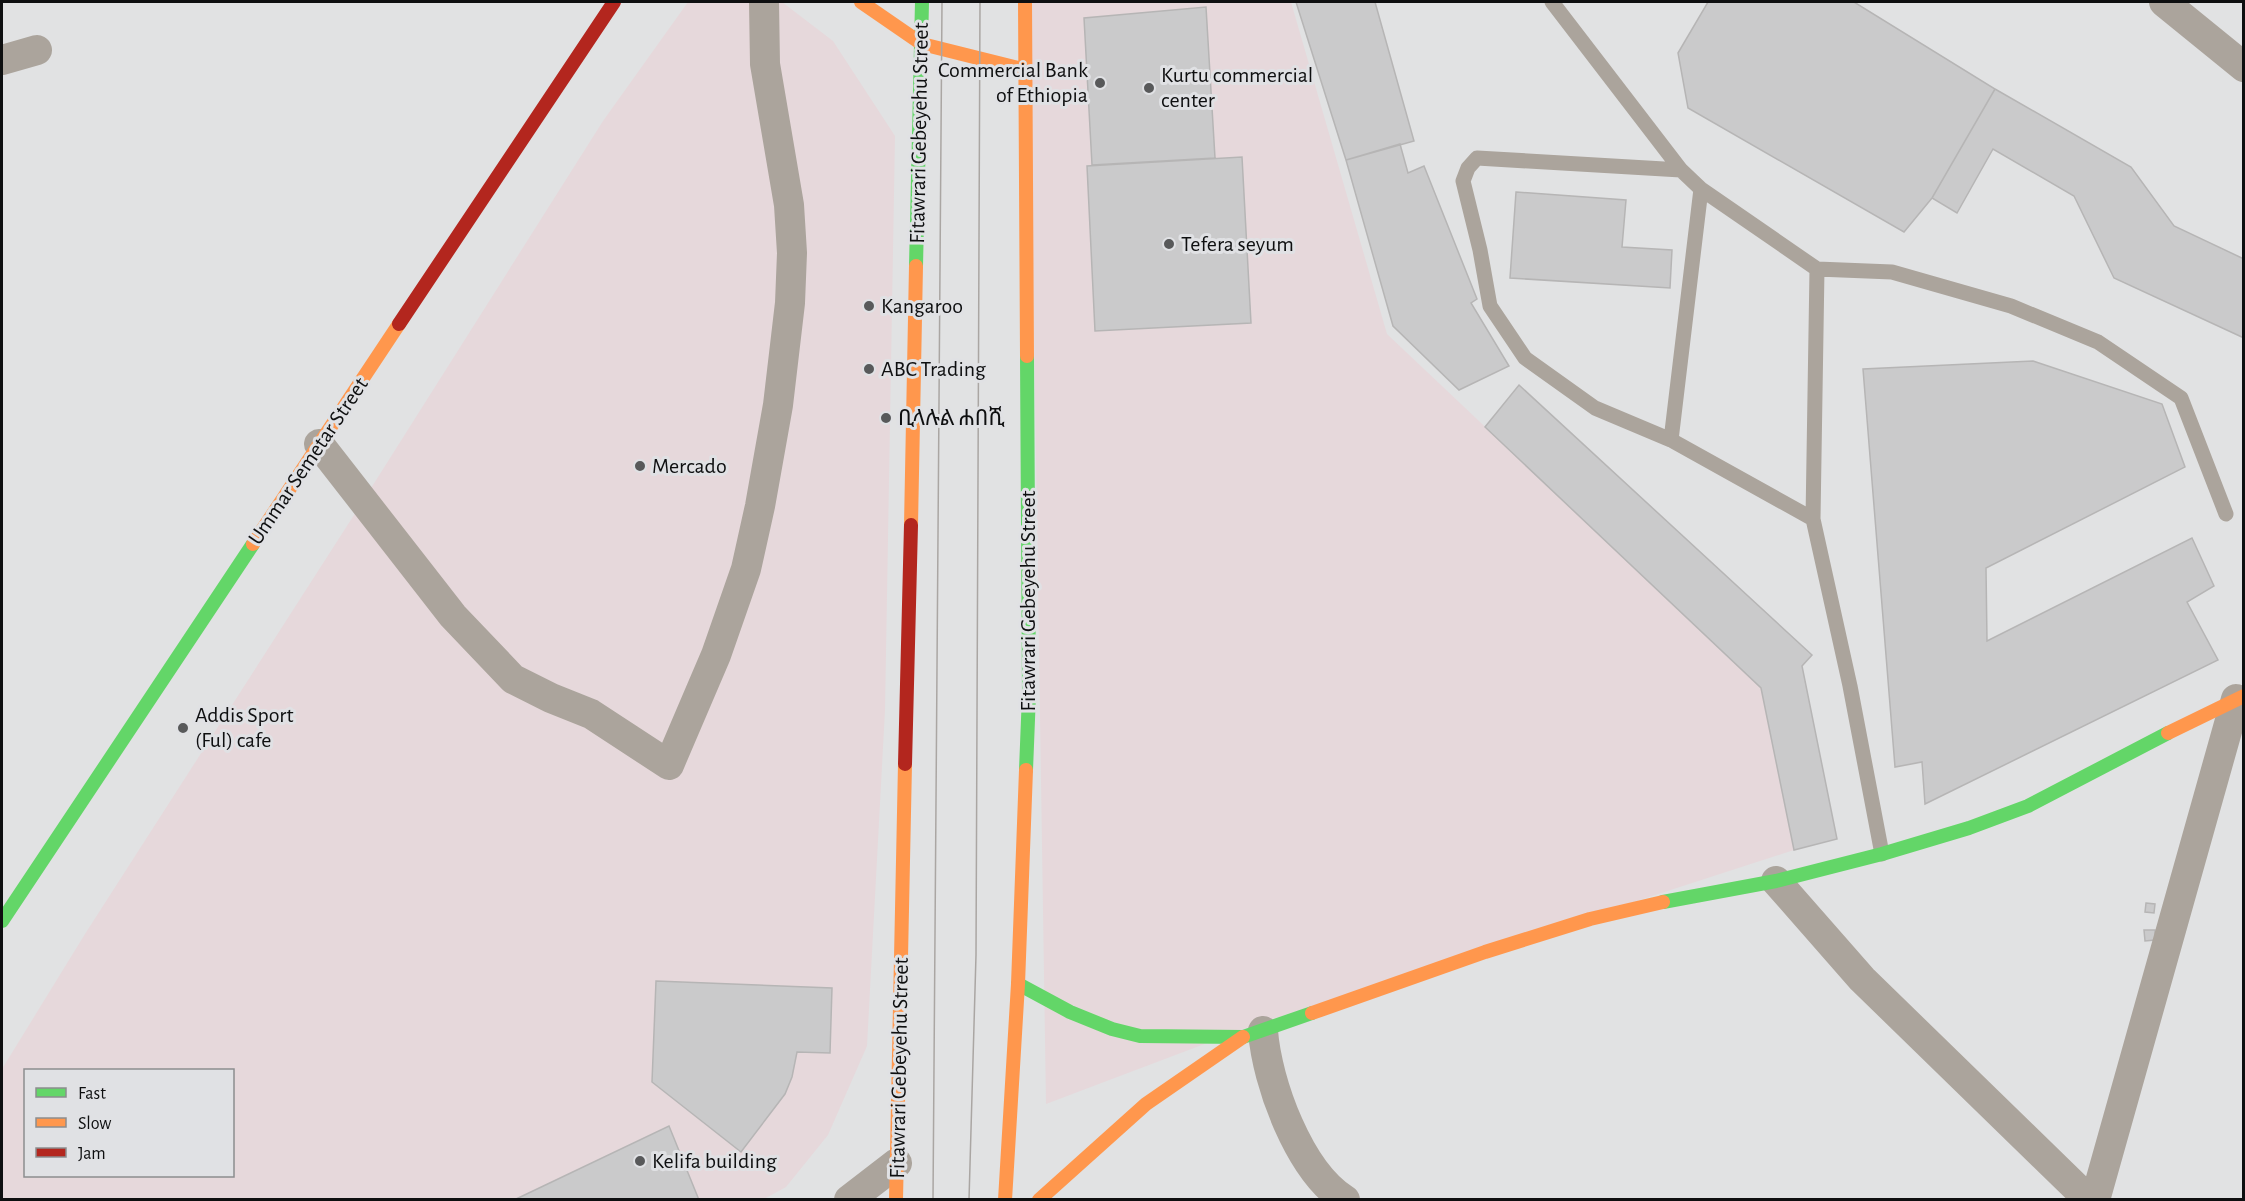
<svg xmlns="http://www.w3.org/2000/svg" width="2245" height="1201" font-family="'Alegreya Sans','Noto Sans Ethiopic',sans-serif">
<style>
.commercial{fill:#e6d8db;fill-rule:evenodd}
.building{fill:#cacacb;stroke:#b6b5b5;stroke-width:1.5}
.lines{fill:none;stroke-linecap:round;stroke-linejoin:round}
.lane{stroke:#aba49c;stroke-width:15}
.street{stroke:#aba49c;stroke-width:30}
.fast{stroke:#63d668;stroke-width:14}
.slow{stroke:#ff974d;stroke-width:14}
.jam{stroke:#b3261e;stroke-width:14}
.tram{stroke:#aaa6a3;stroke-width:1.5}
.poi-dot{fill:#58595a;stroke:#e0e1e4;stroke-width:2}
.labels{text-anchor:middle;dominant-baseline:central;stroke-width:6;stroke-linejoin:round;paint-order:stroke}
.poi-label{font-size:22px;fill:#0e0f10;stroke:#e0e1e4;text-anchor:start}
.street-label{font-size:22px;fill:#0e0f10;stroke:#e0e1e4}
</style>
<rect width="100%" height="100%" fill="#e1e2e3"/>
<!-- commercial -->
<path class="commercial" d="M688,2H782L833,41L895,136L885,710L867,1046L828,1135L786,1187L764,1199H2V1069L85,934L354,515L603,121ZM26,1070H232V1176H26Z
M1029,2H1291L1387,334L1761,688L1794,850L1260,1023L1046,1104Z"/>
<!-- building -->
<path class="building" d="M1296,2H1375L1414,141L1346,160Z
M1708,2H1854L1995,89L1932,198L1904,232L1688,108L1678,53Z
M1206,7L1215,158L1092,165L1084,18Z
M1995,89L2131,167L2174,226L2244,259V338L2114,278L2074,196L1993,149L1957,213L1932,198Z
M1400,144L1408,173L1424,166L1477,299L1471,303L1509,366L1459,390L1393,326L1346,160Z
M1242,157L1251,323L1095,331L1087,166Z
M1516,192L1626,200L1622,247L1672,250L1670,288L1510,278Z
M2033,361L2162,404L2185,467L1986,568L1987,641L2192,538L2214,586L2187,602L2218,660L1925,804L1922,762L1895,767L1863,369Z
M1519,385L1812,655L1802,666L1837,839L1794,850L1761,688L1485,427Z
M2146,903L2155,904L2154,913L2145,912Z
M2144,930H2155V940L2145,941Z
M656,981L832,988L830,1053L797,1052L792,1077L785,1094L741,1152L652,1082Z
M669,1126L699,1200H514Z"/>
<g class="lines">
<!-- lane -->
<path class="lane" d="M1552,2L1681,170L1701,189L1817,269L1892,272L2011,306L2098,342L2181,398L2226,514
M1681,170L1477,158L1468,168L1463,181L1480,250L1490,306L1525,358L1595,408L1671,440L1813,519
M1817,269L1813,519L1850,686L1882,854
M1671,440L1701,189"/>
<!-- street -->
<path class="street" d="M2164,2L2244,67
M2,60L37,50
M319,444L453,616L513,679L551,698L591,714L669,765L716,655L746,569L760,506L778,405L790,303L792,253L789,205L765,64L764,2
M1776,881L1862,979L2089,1200
M1263,1031C1267,1083 1299,1171 1345,1200
M849,1200L897,1163
M2095,1200L2236,699"/>
<!-- fast -->
<path class="fast" d="M916,266L922,2
M1026,770L1029,694L1027,356
M1663,902L1776,881L1882,854L1969,828L2028,806L2168,733
M2,921L253,544
M1018,984L1070,1012L1112,1029L1140,1036L1243,1037L1312,1013"/>
<!-- slow -->
<path class="slow" d="M861,2L922,44L1026,70
M1025,2L1027,356
M911,525L916,266
M253,544L399,324
M2168,733L2244,696
M1312,1013L1485,952L1590,919L1663,902
M896,1200L905,764
M1005,1200L1018,984L1026,770
M1039,1200L1146,1104L1243,1037"/>
<!-- jam -->
<path class="jam" d="M399,324L614,2
M905,764L911,525"/>
<!-- tram -->
<path class="tram" d="M933,1200L942,2
M969,1200L976,955L980,2"/>
</g>
<!-- markers -->
<g class="poi-dot">
<circle cx="1100" cy="83" r="6"/>
<circle cx="1149" cy="88" r="6"/>
<circle cx="1169" cy="244" r="6"/>
<circle cx="869" cy="306" r="6"/>
<circle cx="869" cy="369" r="6"/>
<circle cx="886" cy="418" r="6"/>
<circle cx="640" cy="466" r="6"/>
<circle cx="183" cy="728" r="6"/>
<circle cx="640" cy="1161" r="6"/>
</g>
<g class="labels">
<!-- poi labels -->
<g class="poi-label">
<text x="1088" y="70" text-anchor="end">Commercial Bank<tspan x="1088" dy="25">of Ethiopia</tspan></text>
<text x="1161" y="75">Kurtu commercial<tspan x="1161" dy="25">center</tspan></text>
<text x="1181" y="244">Tefera seyum</text>
<text x="881" y="306">Kangaroo</text>
<text x="881" y="369">ABC Trading</text>
<text x="898" y="418">ቢላሉል ሐበሺ</text>
<text x="652" y="466">Mercado</text>
<text x="195" y="715">Addis Sport<tspan x="195" dy="25">(Ful) cafe</tspan></text>
<text x="652" y="1161">Kelifa building</text>
</g>
<!-- street labels -->
<g class="street-label">
<text transform="translate(919 133) rotate(-89)">Fitawrari Gebeyehu Street</text>
<text transform="translate(308 461) rotate(-56)">Ummar Semetar Street</text>
<text transform="translate(1028 601) rotate(-90)">Fitawrari Gebeyehu Street</text>
<text transform="translate(899 1068) rotate(-89)">Fitawrari Gebeyehu Street</text>
</g>
</g>
<!-- border -->
<rect width="2245" height="1201" fill="none" stroke="#0e0f10" stroke-width="6"/>
<!-- legend -->
<rect x="24" y="1069" width="210" height="108" fill="#e0e1e4" stroke="#8c8d8f" stroke-width="1.5"/>
<rect x="36" y="1088" width="30" height="9" fill="#63d668" stroke="#8c8d8f" stroke-width="1.5"/>
<text x="78" y="1099" font-size="18" fill="#0e0f10">Fast</text>
<rect x="36" y="1118" width="30" height="9" fill="#ff974d" stroke="#8c8d8f" stroke-width="1.5"/>
<text x="78" y="1129" font-size="18" fill="#0e0f10">Slow</text>
<rect x="36" y="1148" width="30" height="9" fill="#b3261e" stroke="#8c8d8f" stroke-width="1.5"/>
<text x="78" y="1159" font-size="18" fill="#0e0f10">Jam</text>
</svg>
